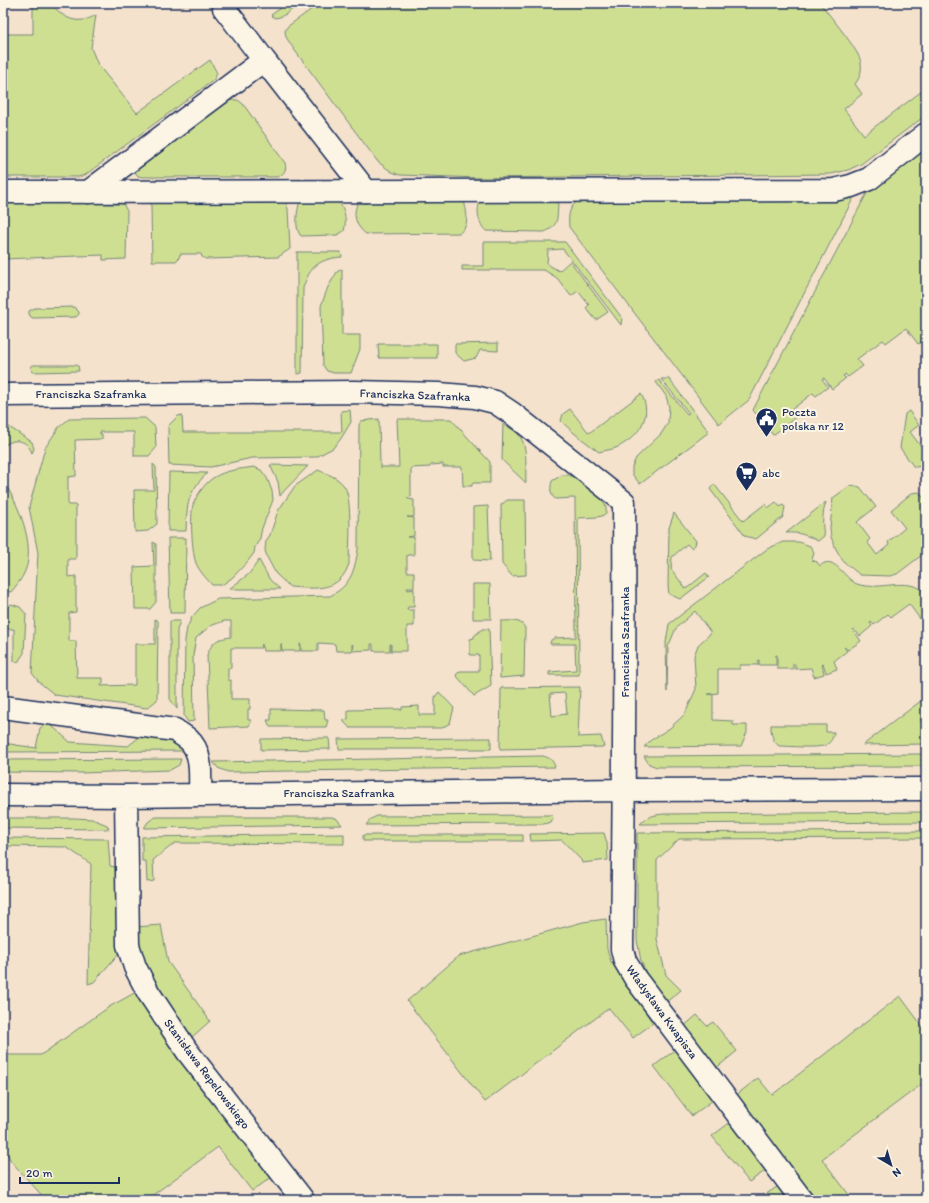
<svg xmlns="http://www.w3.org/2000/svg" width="929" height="1203" font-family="Itim,sans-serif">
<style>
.green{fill:#cfdf92;stroke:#758778;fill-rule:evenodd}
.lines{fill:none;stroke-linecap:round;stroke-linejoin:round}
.pedestrian-casing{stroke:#1b2f5e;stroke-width:25}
.minor-casing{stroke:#1b2f5e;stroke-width:25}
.pedestrian{stroke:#fcf5e5;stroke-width:22}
.minor{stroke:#fcf5e5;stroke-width:22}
.labels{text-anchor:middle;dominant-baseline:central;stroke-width:4;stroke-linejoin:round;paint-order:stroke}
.street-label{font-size:12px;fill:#1b2f5e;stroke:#fcf5e5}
.poi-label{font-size:12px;fill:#1b2f5e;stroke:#fcf5e5;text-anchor:start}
</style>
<rect width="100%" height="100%" fill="#f4e2cc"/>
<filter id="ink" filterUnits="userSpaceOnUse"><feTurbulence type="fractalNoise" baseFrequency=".025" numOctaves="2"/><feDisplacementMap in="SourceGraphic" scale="8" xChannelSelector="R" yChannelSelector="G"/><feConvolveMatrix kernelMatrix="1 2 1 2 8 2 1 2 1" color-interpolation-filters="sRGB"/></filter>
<g filter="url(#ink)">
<!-- green -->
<path class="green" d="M33,3H51C63,19 78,26 96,15L91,48L98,65L137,113L210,60L217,73L215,78L211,82L85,175L78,177H3V34H33Z
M287,3H301L286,14L280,17L275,18L271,15Z
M320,3H820C829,15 860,51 861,63C862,71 860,78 855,84L862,94L844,109L864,135L926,88V115L861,164L848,170L831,174L480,178L400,175L392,172L378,162L293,48L286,37L285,31L287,27Z
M233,100H238L243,104L285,163C287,170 284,174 278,177H142L138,176L135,172L137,167L227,101Z
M926,149V347L922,342L918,344L906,328L886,343L883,340L857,359L863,366L848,377L845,374L843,376L846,378L832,389L824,378L822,379L828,387L816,396L813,393L791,410L796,417L773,435L753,410L867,193Z
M856,193L749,400L719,424L569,227C568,214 569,207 580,199L815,201L833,200Z
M336,199C345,207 347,220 344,231L337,235L301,236C294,229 297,210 300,201Z
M482,199L554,201L558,204C557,217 559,227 544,232L486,231C478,224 475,207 482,199Z
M282,200L286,204L288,209L290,249L278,257L206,259L202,257L201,254H180L179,258L176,261H152L151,207V204L155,202Z
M360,200L464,201C467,212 470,227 459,233L366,234C355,226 351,211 360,200Z
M3,202L123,204L127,211L126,259L103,260V255L3,259Z
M484,242H565L622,318L621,325L563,249L548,250L547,264L559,271L570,261L608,312L596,320L586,308L589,305L578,291L571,296L557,278L544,270H462V266H484Z
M297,252H341L342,257C319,259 310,266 303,288L302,373L297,374Z
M342,269V335H360V349L351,373H334L327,371L323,365L321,306L328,287L337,272Z
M74,307L79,312V314L76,317L33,318L31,317L29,314V311L35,308Z
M498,343V351L480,350L476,358L464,361L455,353V344Z
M378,344H437V358H379Z
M33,365H76L78,366L79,371L32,372L31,367Z
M661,379H669L709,432L640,484L632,474V467L636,458L661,434L668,423L669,407L666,396L656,382L659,380L687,414L689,413Z
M641,394C654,416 638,437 618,447C612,450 605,450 599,452L574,433L561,421L563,414L570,409L589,433Z
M350,410L351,422L340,440L333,448L316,457L252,458L211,467L169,465L168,426L178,416L182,415L183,432H342L341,411Z
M909,411L919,425L910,432L926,453V459L923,461L926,464L924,465V466L914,467L900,448L905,414Z
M145,418L155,427L156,448L149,456H134V432H100V434H102V439L75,440L76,476L68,477V505H76V559H68V577L76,576V612L69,613V641H76L77,678H103V684H101V686L135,685V644H155V619L158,621L157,700L147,708L55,695L39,682L32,673L38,553L29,507L45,448L59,427L69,419Z
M379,419L380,467H399L397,419H451L490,462V483H472V486H463L462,467H443V464L431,465L430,467L411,468V497L407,498L408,499L414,500V517H407L414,518V536L407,537H414V555H407V572H414V588H407L408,590L414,589V607H408L407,610H414V626H407V651H391V644H390V651H373V644H371V650L352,651L353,644H352V651H336L335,644L318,643V651H301V644H300V651H282L281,644V651H263L262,644L261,648H231V668H228V680H231V699H250V709H248V720H251V722L249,726L210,728L207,655C213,641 216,639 231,637V621H224L210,626L196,638L193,655L194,721L188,722L184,716L185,640L187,628L192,617L200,608L218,599L330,596C351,585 354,572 358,550L359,425L361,421Z
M3,423L32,442L34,449L32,453C27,439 13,437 3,447Z
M503,424C507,427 513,429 517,433C529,444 525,467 526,483L502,460Z
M153,464L156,467L157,524L148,531L135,532L134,490H154Z
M270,465L308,466L284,491L280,496L278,482Z
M254,467L261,470L267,478L272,491L273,500L262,528L260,538L255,547L254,553L248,561L233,577L222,585H212C207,579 199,571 196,563C192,553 190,516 193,505C196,496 205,483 213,478C225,470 241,469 254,467Z
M318,470C327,474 338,477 344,486C353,497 349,548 349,564C347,569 344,576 339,580C327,591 305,588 290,587L276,574L267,557L265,550L266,541L270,535L278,511L295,486Z
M169,472L207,473C187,494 187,503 186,531H168Z
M562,475H570L574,477C585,486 609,498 606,513L602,516L597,517L578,518L579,675H549V672L576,670L575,644H550L551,640L555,638L576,637L575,498L555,499C550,494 550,489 552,481Z
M3,481C18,502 36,546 25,571C22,579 16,586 11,592L3,591Z
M714,484L743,521L765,504L768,508L776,502L780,507L783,505L785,507L783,517L756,539L745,536L710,489Z
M851,485L860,487L876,507L857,522L870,539L867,542L877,555L889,545L888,542L905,528L891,510L912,493L919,492L926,501V552L897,574L890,576L860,575L843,561L836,549L831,537L830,528L833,498Z
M507,500H525L526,575L512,576L502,564L501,505Z
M826,502C822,514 822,524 824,536L818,541C807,535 798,532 786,533Z
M488,506L490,561L473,560V507Z
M674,513L696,541L695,545L691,548L687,544L672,557L671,569L686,589L706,573L709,577L680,599L669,594L668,586L669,528Z
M168,538H186L185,613H170Z
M153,542L156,544V602L150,609H135L134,567L154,566Z
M783,542H799L810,546L814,552L812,560L817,562L820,566C834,553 844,579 857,584C879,592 908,575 926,593V621L923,623L909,604L891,617L888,614L874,625L871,622L870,623L872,626L860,636L854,629L853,630L861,641L848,650L844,647L847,651L834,661L837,669L826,673L823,663H822L824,674L814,677L811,668L795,669V664H793V669H777V655H776V665H759V660H758V665H740V669H718V693L708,694L713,695V720L733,721V725H747V732L741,746L644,747L651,740L670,728L685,714L696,689L694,656L698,645L711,633L695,611L676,628L668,647L667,692L666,642L669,624L767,549Z
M259,560L270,580L280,589H229L249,574Z
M473,584H490L491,619H473Z
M11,604L20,607L26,614L24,653L18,662L14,661V629H3V611Z
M170,621H180L177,630V709L170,699Z
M501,621C510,621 521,619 525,628L524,676L500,678Z
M482,629H489L491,686L474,696L456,675L460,671H479V655H470V639L474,638V636Z
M580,687L578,737L601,736L604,747L500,749L501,688ZM565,693L567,714L552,716L550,694Z
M439,692L454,708L450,723L442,728H350L344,722V720L348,719V710L400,709V710H402V707L419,706V715H435V697Z
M926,697V715L920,720L926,727V744L863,745Z
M271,709L324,710L325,720H328L326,727H270L267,720H271Z
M45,724L52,726L70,742L128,746L142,735C160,737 173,734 184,751L3,752V743L36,748L40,728Z
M771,725H826V732H834C833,738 831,742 826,745C817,749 790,746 779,746C772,741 771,733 771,725Z
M329,738L330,749L261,750V739Z
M491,738V749H339L338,739Z
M926,754V766L657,767L649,764L644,756Z
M543,756C550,758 553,760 555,767L228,772L218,768L213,762Z
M181,759L179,765L170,770L81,773L3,772V760Z
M926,812V822L640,824C647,816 654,815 664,814Z
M552,815L553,818L551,822L544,824L366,825L371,819L377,816Z
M155,817H332L337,819L342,825L144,828L148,822Z
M3,818H74L92,819L107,825L109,829L3,828Z
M926,831V838L679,839L657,860V939L666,975L681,990L665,1003L648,978L641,961L637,940V833Z
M604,833L607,843L608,860L582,863L581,860L562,840L531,841L530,834Z
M344,834V844L175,843L153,860L154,881L147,882L146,861H142V837Z
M363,835H523V841H363Z
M3,838L108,839L110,866L116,867L117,935L120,952L94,982L88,984L91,864L66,847L3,846Z
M606,919L607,949L611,962L653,1023L633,1038L609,1008L485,1102L407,1001L459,956L583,922Z
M161,925L168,962L210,1021L192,1037L185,1028L148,971L139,947L136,927Z
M138,991L272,1177L252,1191L218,1147L146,1200H46L11,1161L3,1146V1055H41L109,1007Z
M900,996L926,1031V1081L822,1159L853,1200H814L735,1096L758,1078L772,1095Z
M697,1015L707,1026L713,1022L737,1051L715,1069L682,1028Z
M675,1050L713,1100L692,1116L654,1066Z
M732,1121L767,1167L765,1171L749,1182L712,1136Z
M780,1185C782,1190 784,1194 782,1200H757Z"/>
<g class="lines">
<defs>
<path id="pedestrian" d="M224,8L264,60
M88,192L264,60L366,191"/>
<path id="minor" d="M3,192L834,190L851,186L869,179L926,134
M3,395L355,392L439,394L475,397L495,402L513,414L624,502C625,651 624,800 622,949L625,961L635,978L802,1200
M3,707L175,730C179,733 184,736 188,739C203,752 200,776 200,794
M3,795L126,796L623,790L926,789
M126,796L128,945L135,967L148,992L187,1051L303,1200"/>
</defs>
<!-- pedestrian casing -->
<use href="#pedestrian" class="pedestrian-casing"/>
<!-- minor casing -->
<use href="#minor" class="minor-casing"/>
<!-- pedestrian -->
<use href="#pedestrian" class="pedestrian"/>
<!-- minor -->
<use href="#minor" class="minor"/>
</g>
</g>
<!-- icons -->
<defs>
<symbol id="civic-pin" viewBox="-11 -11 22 30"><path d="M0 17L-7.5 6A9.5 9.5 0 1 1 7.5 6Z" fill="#1b2f5e" stroke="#fcf5e5"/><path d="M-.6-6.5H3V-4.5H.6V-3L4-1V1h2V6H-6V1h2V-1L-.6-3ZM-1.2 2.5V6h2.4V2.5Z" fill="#fff"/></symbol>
<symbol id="supermarket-pin" viewBox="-11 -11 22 30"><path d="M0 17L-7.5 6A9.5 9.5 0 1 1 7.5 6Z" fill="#1b2f5e" stroke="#fcf5e5"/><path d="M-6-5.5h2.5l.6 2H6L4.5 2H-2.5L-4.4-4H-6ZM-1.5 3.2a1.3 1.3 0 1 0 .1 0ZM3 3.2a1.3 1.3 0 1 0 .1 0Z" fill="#fff"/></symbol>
</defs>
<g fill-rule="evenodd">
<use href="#civic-pin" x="754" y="406" width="25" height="34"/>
<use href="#supermarket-pin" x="734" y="460" width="25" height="34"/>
</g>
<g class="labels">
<!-- street labels -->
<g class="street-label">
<text x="91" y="394">Franciszka Szafranka</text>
<text transform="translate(415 395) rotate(2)">Franciszka Szafranka</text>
<text transform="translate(625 642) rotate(-90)">Franciszka Szafranka</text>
<text x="339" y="793">Franciszka Szafranka</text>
<text transform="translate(662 1012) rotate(54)">Władysława Kwapisza</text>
<text transform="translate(207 1074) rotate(53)">Stanisława Repelowskiego</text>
</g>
<!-- poi labels -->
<g class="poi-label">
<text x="782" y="412">Poczta<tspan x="782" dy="14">polska nr 12</tspan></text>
<text x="762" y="473">abc</text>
</g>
</g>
<!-- margin -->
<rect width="929" height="1203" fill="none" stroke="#fcf5e5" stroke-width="16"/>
<rect x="8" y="8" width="913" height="1187" fill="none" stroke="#1b2f5e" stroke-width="1.5" filter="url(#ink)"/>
<!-- north arrow -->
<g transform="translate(891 1165) rotate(142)" stroke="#fcf5e5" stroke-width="3" paint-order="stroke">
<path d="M0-3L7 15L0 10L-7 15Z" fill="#1b2f5e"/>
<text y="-6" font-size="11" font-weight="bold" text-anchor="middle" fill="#1b2f5e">N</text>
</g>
<!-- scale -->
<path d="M20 1177v6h99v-6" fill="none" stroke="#1b2f5e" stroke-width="2"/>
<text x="26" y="1177" font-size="12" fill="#1b2f5e" stroke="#fcf5e5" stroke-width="3" paint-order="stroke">20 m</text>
</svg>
